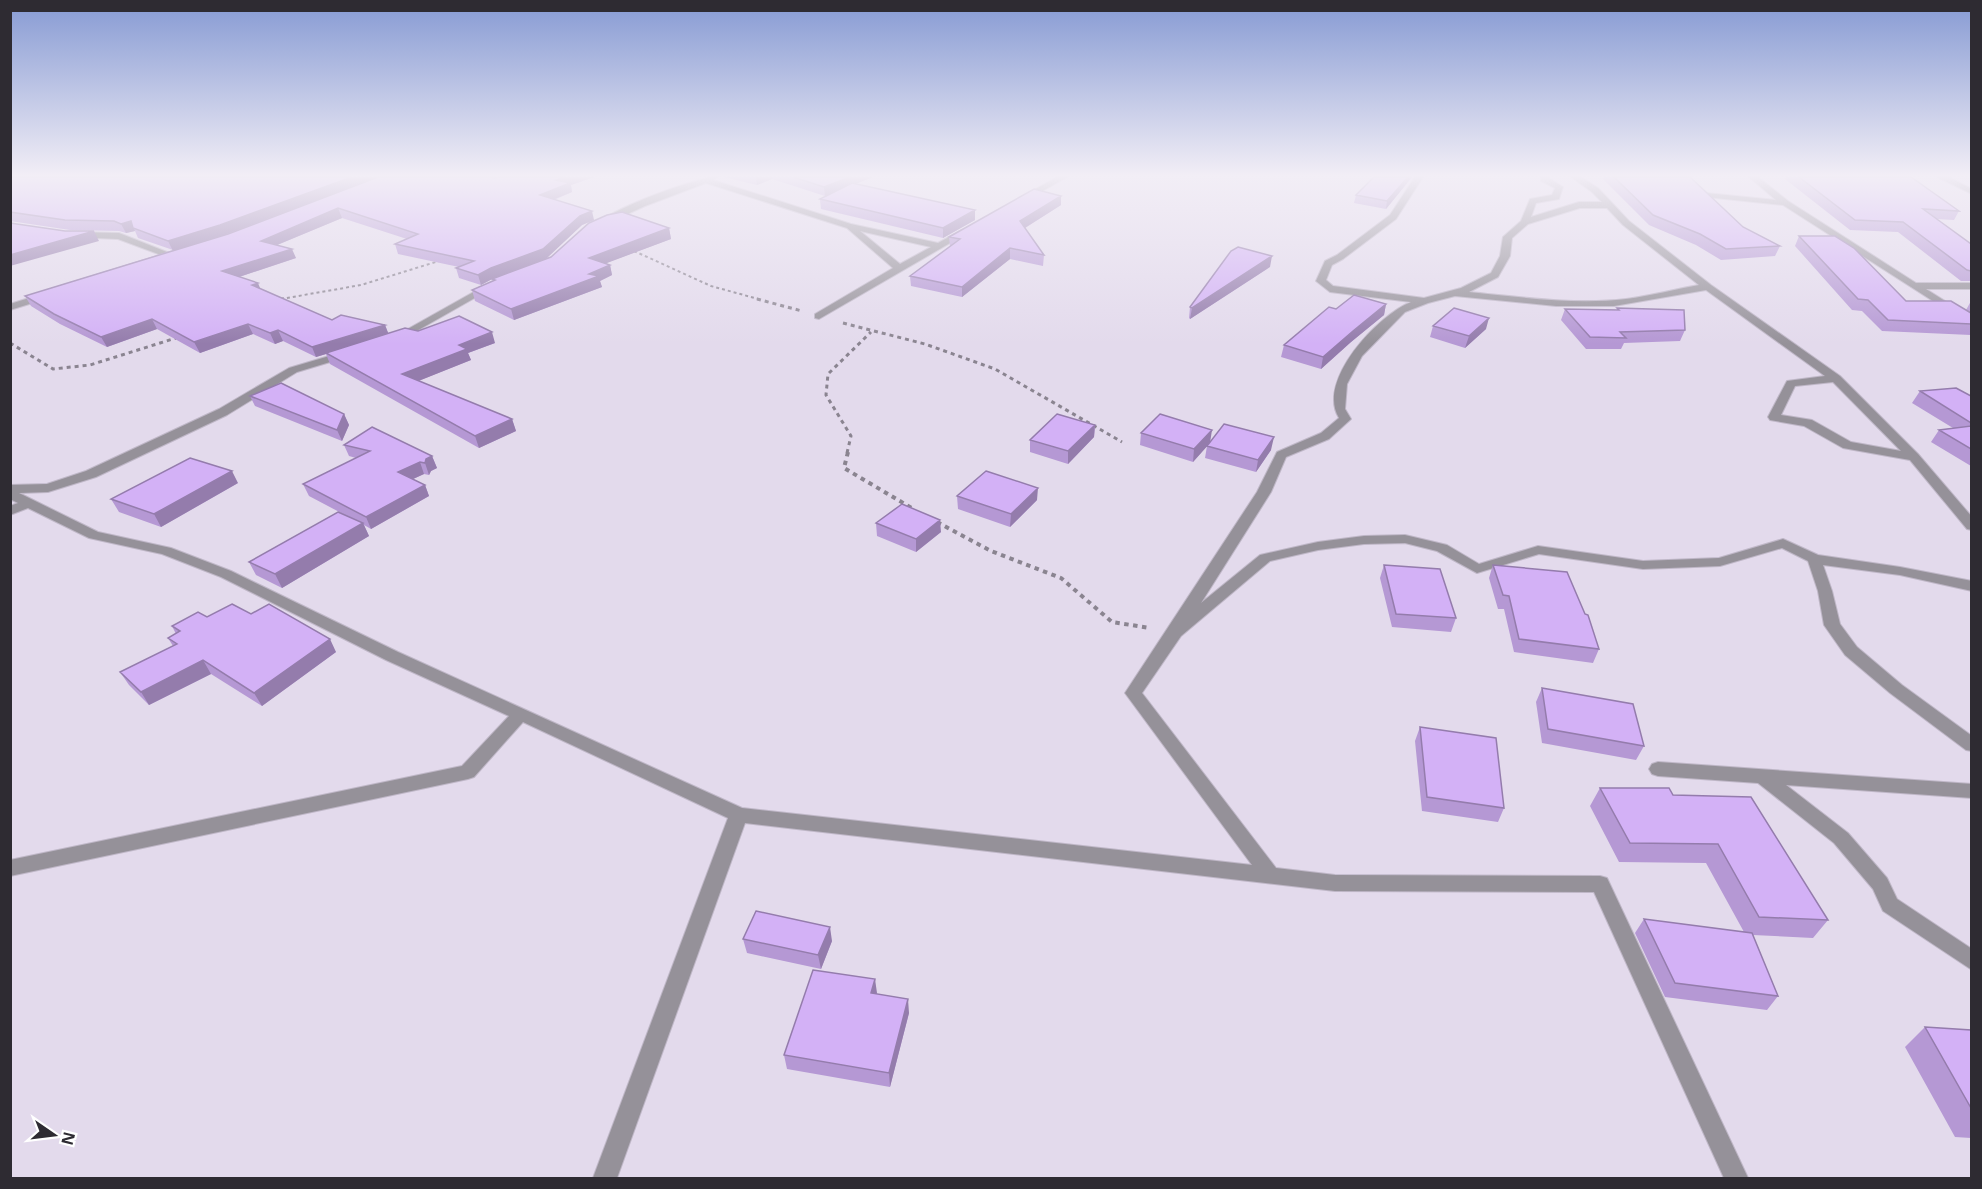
<svg xmlns="http://www.w3.org/2000/svg" width="1982" height="1189" font-family="'Noto Sans',sans-serif">
<style>
.lines{fill:none;stroke-linecap:round;stroke-linejoin:round}
.minor-casing{stroke:#bfb7c7;stroke-width:2}
.path-far2{stroke:#8a8490;stroke-width:2;stroke-dasharray:3 3;stroke-linecap:butt}
.path-far1{stroke:#8a8490;stroke-width:3;stroke-dasharray:4 4;stroke-linecap:butt}
.path{stroke:#8a8490;stroke-width:4;stroke-dasharray:4.5 4.5;stroke-linecap:butt}
.minor{fill:#959199;fill-rule:evenodd}
.wall{fill:#b598d4}
.shaded-wall{fill:#947cac}
.building{fill:#d3b1f6;stroke:#947cac;stroke-width:1.5}
</style>
<rect width="100%" height="100%" fill="#e3daec"/>
<g class="lines">
<defs>
<path id="minor" d="M718,177L713,180L851,224L938,243L962,230L969,232L819,319L815,318V314L893,268L847,228L706,183L645,206L608,223L601,221C618,207 696,177 718,177ZM860,231L931,247L900,264Z
M1057,177H1067L1025,201L1018,199Z
M1415,177H1423L1396,219L1343,259L1332,265L1326,280L1333,286L1424,298L1461,288L1491,273L1500,256L1503,237L1521,221L1530,199L1552,195L1555,188L1541,181V177H1547L1563,187L1559,199L1536,203L1531,217L1579,202H1602L1592,192L1571,177H1581L1598,188L1629,221L1711,285L1840,376L1918,454L1972,517V530L1967,529L1910,460L1843,448L1804,426L1770,420L1768,417L1787,381L1825,376L1706,290L1614,306H1556L1455,296L1428,303L1405,312L1362,356L1347,384L1345,409L1351,419L1329,439L1286,457L1271,492L1201,603L1260,555L1318,542L1364,536L1405,535L1447,545L1479,564L1538,546L1643,561L1719,558L1783,539L1818,555L1900,567L1972,581V591L1900,575L1823,565L1832,591L1840,624L1857,647L1902,685L1972,736V751L1966,750L1890,693L1845,655L1824,625L1818,591L1808,561L1782,548L1720,566L1643,569L1539,554L1477,573L1437,551L1405,543L1364,544L1318,550L1270,561L1181,636L1142,693L1276,868L1335,875L1600,876L1607,878L1748,1178H1724L1594,892L1335,891L745,823L617,1178H593L728,818L523,722L474,777L468,779L10,876V860L462,766L509,716L386,660L221,577L162,554L89,538L28,508L10,515V506L18,503L10,499V485L47,484L86,471L219,409L289,368L346,351L350,352V356L297,372L227,415L96,477L48,492L19,493L98,532L171,548L231,571L398,652L742,808L1252,865L1125,693L1257,492L1277,452L1321,433L1339,418C1316,381 1378,315 1411,302L1330,292L1316,281L1325,261L1337,255L1390,215ZM1580,208H1607L1623,225L1699,285C1675,289 1651,296 1626,299C1574,305 1521,297 1469,292L1498,277L1510,256L1512,238L1528,224ZM1833,382L1901,451L1851,442L1812,420L1781,415L1795,386Z
M1749,177H1758L1788,201L1916,283H1972V289H1926L1972,318V326L1783,205L1706,197L1702,195L1706,193L1776,200Z
M1937,177H1948L1972,189V194Z
M76,232L119,233L177,256L169,258L118,239L73,237V233Z
M486,285L494,287L399,341L395,342L390,339Z
M48,292L52,293V297L10,310V304Z
M1658,762L1972,784V798L1786,785L1848,833L1887,878L1897,899L1972,949V970L1883,911L1873,889L1834,843L1758,783L1658,776L1652,774L1649,769L1652,764Z"/>
</defs>
<!-- minor casing -->
<use href="#minor" class="minor-casing"/>
<!-- path-far2 -->
<path class="path-far2" d="M634,251L711,286L762,300
M281,299L361,285L439,261"/>
<!-- path-far1 -->
<path class="path-far1" d="M281,299H284
M757,299L802,311
M843,323L925,344L995,369L1122,442
M10,343L53,369L90,365L176,338
M847,453L851,436L826,395L828,374L871,332"/>
<!-- path -->
<path class="path" d="M848,452L844,468L915,510
M937,522L991,551L1061,578L1112,622L1150,628"/>
<!-- minor -->
<use href="#minor" class="minor"/>
</g>
<!-- wall -->
<path class="wall" d="M10,177H594L571,185L572,192L554,200L594,220L582,225L546,258L669,228L671,239L606,263L610,265L612,275L600,281L602,287L514,320L475,301L472,290L493,281L492,279L494,278L481,285L459,278L456,268L459,267L398,254L395,244L407,239L342,218L277,245L296,258L239,277L260,289L332,320L385,325L388,333L418,331L495,343L468,353L471,360L418,381L512,419L516,431L479,448L330,364L326,354L316,357L283,341L275,344L253,334L200,353L157,329L107,347L60,324L31,306L25,296L173,250L138,238L135,231L126,233L119,231L70,230L10,221Z
M724,177H873L855,184L975,220L943,238L821,209L820,199L831,194L825,196L772,179L757,185Z
M1374,177H1412L1386,209L1354,203L1356,195Z
M1604,177H1690L1743,227L1780,246L1775,256L1721,260L1696,245L1649,225L1603,179Z
M1786,177H1911L1959,211L1954,220L1937,219L1971,244V281H1961L1898,232L1850,230L1785,179Z
M1061,196V205L1025,228L1044,255L1043,266L1010,259L962,297L911,286L910,276L950,247L949,237Z
M1799,236L1906,301L1966,310L1971,301V335L1882,331L1862,311L1852,310L1795,246Z
M1270,267L1190,319L1189,318L1190,307Z
M1386,304L1384,315L1351,342L1321,369L1281,357L1284,345L1336,309Z
M1617,308L1685,330L1680,341L1624,343L1621,349H1586L1561,320L1565,309L1617,310Z
M1433,326L1486,329L1465,348L1430,337Z
M1920,391L1971,396V466L1931,442L1939,430L1953,428L1912,403Z
M250,396L344,414L349,425L342,441L255,406Z
M1095,425L1094,437L1068,464L1030,452V440Z
M1141,433L1210,442L1271,450L1256,472L1205,458L1207,446L1193,462L1140,445Z
M344,445L432,456L437,468L431,471L429,475L424,474L413,479L425,485L429,496L371,529L364,525L369,536L282,588L256,575L249,562L345,515L309,496L303,484L356,458L349,456Z
M238,483L161,527L119,512L111,499Z
M957,496L1037,500L1010,527L958,509Z
M876,523L941,532L916,552L877,536Z
M1384,565L1456,618L1451,632L1392,627L1380,578Z
M1493,565L1599,649L1593,663L1514,652L1504,609H1498L1489,578Z
M251,614L336,652L262,706L211,674L149,705L129,685L120,672L173,646L168,638L176,634L172,626L207,617Z
M1542,688L1644,746L1636,760L1542,743L1536,702Z
M1420,727L1504,808L1498,822L1422,811L1415,741Z
M1600,788L1673,795L1828,920L1813,938L1753,935L1778,996L1767,1010L1665,997L1635,933L1644,919L1744,932L1706,863L1619,862L1590,806Z
M743,939L832,941L821,969L747,953Z
M876,994L909,1013L890,1087L787,1069L784,1055Z
M1925,1027L1971,1030V1138L1955,1137L1905,1047Z"/>
<!-- shaded-wall -->
<path class="shaded-wall" d="M352,177H379L224,235L173,251L168,241Z
M565,177H594L571,185L572,192L542,204L540,195L556,180Z
M756,177H772V179L757,185Z
M850,177H873L825,196L824,187Z
M1408,177H1412L1386,209L1387,201Z
M1061,196V205L1020,231V221Z
M338,208L342,218L265,250L261,241Z
M975,210V220L943,238V228Z
M592,211L594,220L582,225L546,259L494,278L481,285L478,275L580,216Z
M131,221L135,231L126,233L121,224Z
M669,228L671,239L591,269L589,258Z
M94,231L99,241L10,266V255Z
M1010,248V259L962,297V287Z
M292,249L296,258L227,281L222,271Z
M1272,256L1270,267L1190,319L1192,308Z
M610,265L612,275L600,281L602,287L514,320L511,309Z
M258,283L262,293L252,285Z
M1386,304L1384,315L1351,342L1321,369L1323,357L1353,331Z
M1489,318L1486,329L1465,348L1469,336Z
M152,319L157,329L107,347L101,337Z
M248,324L253,334L200,353L194,342Z
M385,325L389,335L326,353V354L316,357L312,347Z
M278,330L283,341L275,344L270,333Z
M492,332L495,343L468,353L471,360L406,386L402,374L459,345Z
M344,414L349,425L342,441L337,430Z
M512,419L516,431L479,448L475,436Z
M1095,425L1094,437L1068,464V451Z
M1212,430L1210,443L1193,462L1194,449Z
M1274,437L1271,450L1256,472L1258,460Z
M432,456L437,468L431,471L429,475L425,463L426,459Z
M420,462L424,474L402,484L398,472Z
M232,471L238,483L161,527L154,514Z
M425,485L429,496L371,529L366,517Z
M1038,488L1037,500L1010,527L1011,514Z
M940,520L941,532L916,552V539Z
M363,523L369,536L282,588L275,574Z
M330,639L336,652L262,706L254,693Z
M203,660L211,674L149,705L141,692Z
M830,927L832,941L821,969L818,955Z
M875,979L877,993L872,1006L871,993Z
M908,999L909,1013L890,1087L889,1073Z"/>
<!-- building -->
<path class="building" d="M10,177H352L220,225L168,241L133,228L131,221L121,224L114,221L65,220L10,212Z
M378,177H492L494,178L500,177H565L556,180L570,183L540,195L592,211L580,216L543,249L491,268L478,275L456,268L474,261L395,244L418,234L338,208L261,241L292,249L222,271L258,283L252,285L332,320L341,315L385,325L312,347L278,330L270,333L248,324L194,342L152,319L101,337L54,314L25,296L228,234Z
M793,177H850L824,187Z
M1374,177H1408L1387,201L1356,195Z
M1614,177H1690L1743,227L1780,246L1726,249L1700,234L1653,215Z
M1799,177H1911L1959,211L1923,209L1971,244V271L1967,270L1903,222L1855,220Z
M852,183L975,210L943,228L820,199Z
M1034,189L1061,196L1020,221L1044,255L1010,248L962,287L910,276L960,239L949,237Z
M622,212L669,228L589,258L610,265L589,274L599,276L511,309L472,290L495,280L492,279L551,257L589,223L607,215Z
M10,223L65,231H94L10,255Z
M1799,236H1835L1854,248L1906,301H1951L1971,313V324L1888,320L1868,300L1858,299Z
M1238,247L1272,256L1192,308L1190,307L1231,251Z
M1354,295L1386,304L1353,331L1323,357L1284,345L1329,307L1336,309Z
M1454,308L1489,318L1469,336L1433,326Z
M1617,308L1684,310L1685,330L1620,332L1626,338L1590,337L1565,309L1619,310Z
M459,316L492,332L459,345L467,349L402,374L512,419L475,436L326,353L405,328L418,331Z
M281,383L344,414L337,430L250,396Z
M1956,388L1971,396V423L1920,391Z
M1057,414L1095,425L1068,451L1030,440Z
M1160,414L1212,430L1194,449L1141,433Z
M1224,424L1274,437L1258,460L1207,446Z
M1971,426V449L1939,430Z
M372,427L432,456L426,459L425,463L420,462L398,472L425,485L366,517L303,484L370,451L344,445Z
M190,458L232,471L154,514L111,499Z
M986,471L1038,488L1011,514L957,496Z
M902,504L940,520L916,539L876,523Z
M338,512L363,523L275,574L249,562Z
M1384,565L1440,569L1456,618L1396,614Z
M1493,565L1567,572L1585,614L1588,615L1599,649L1519,639L1509,596L1503,595Z
M232,604L251,614L269,604L330,639L254,693L203,660L141,692L120,672L177,644L168,638L180,631L172,626L198,612L207,617Z
M1542,688L1633,704L1644,746L1548,729Z
M1420,727L1496,738L1504,808L1427,797Z
M1600,788H1669L1673,795L1751,797L1828,920L1759,917L1718,844L1630,843Z
M756,911L830,927L818,955L743,939Z
M1644,919L1752,933L1778,996L1675,983Z
M813,970L875,979L871,993L908,999L889,1073L784,1055Z
M1925,1027L1971,1030V1108Z"/>
<!-- sky -->
<linearGradient id="sky" x2="0" y2="1"><stop stop-color="#869ad3"/><stop offset="0.51" stop-color="#f2eef6"/><stop offset="1" stop-color="#f2eef6" stop-opacity="0"/></linearGradient>
<rect width="1982" height="344" fill="url(#sky)"/>
<!-- border -->
<rect width="1982" height="1189" fill="none" stroke="#2e2b32" stroke-width="24"/>
<!-- north arrow -->
<g transform="translate(54 1135) rotate(104)" stroke="#ffffff" stroke-width="4.5" paint-order="stroke">
<path d="M0-4.5L10 22L0 15L-10 22Z" fill="#2e2b32"/>
<text y="-9" font-size="16" font-weight="bold" text-anchor="middle" fill="#2e2b32">N</text>
</g>
</svg>
